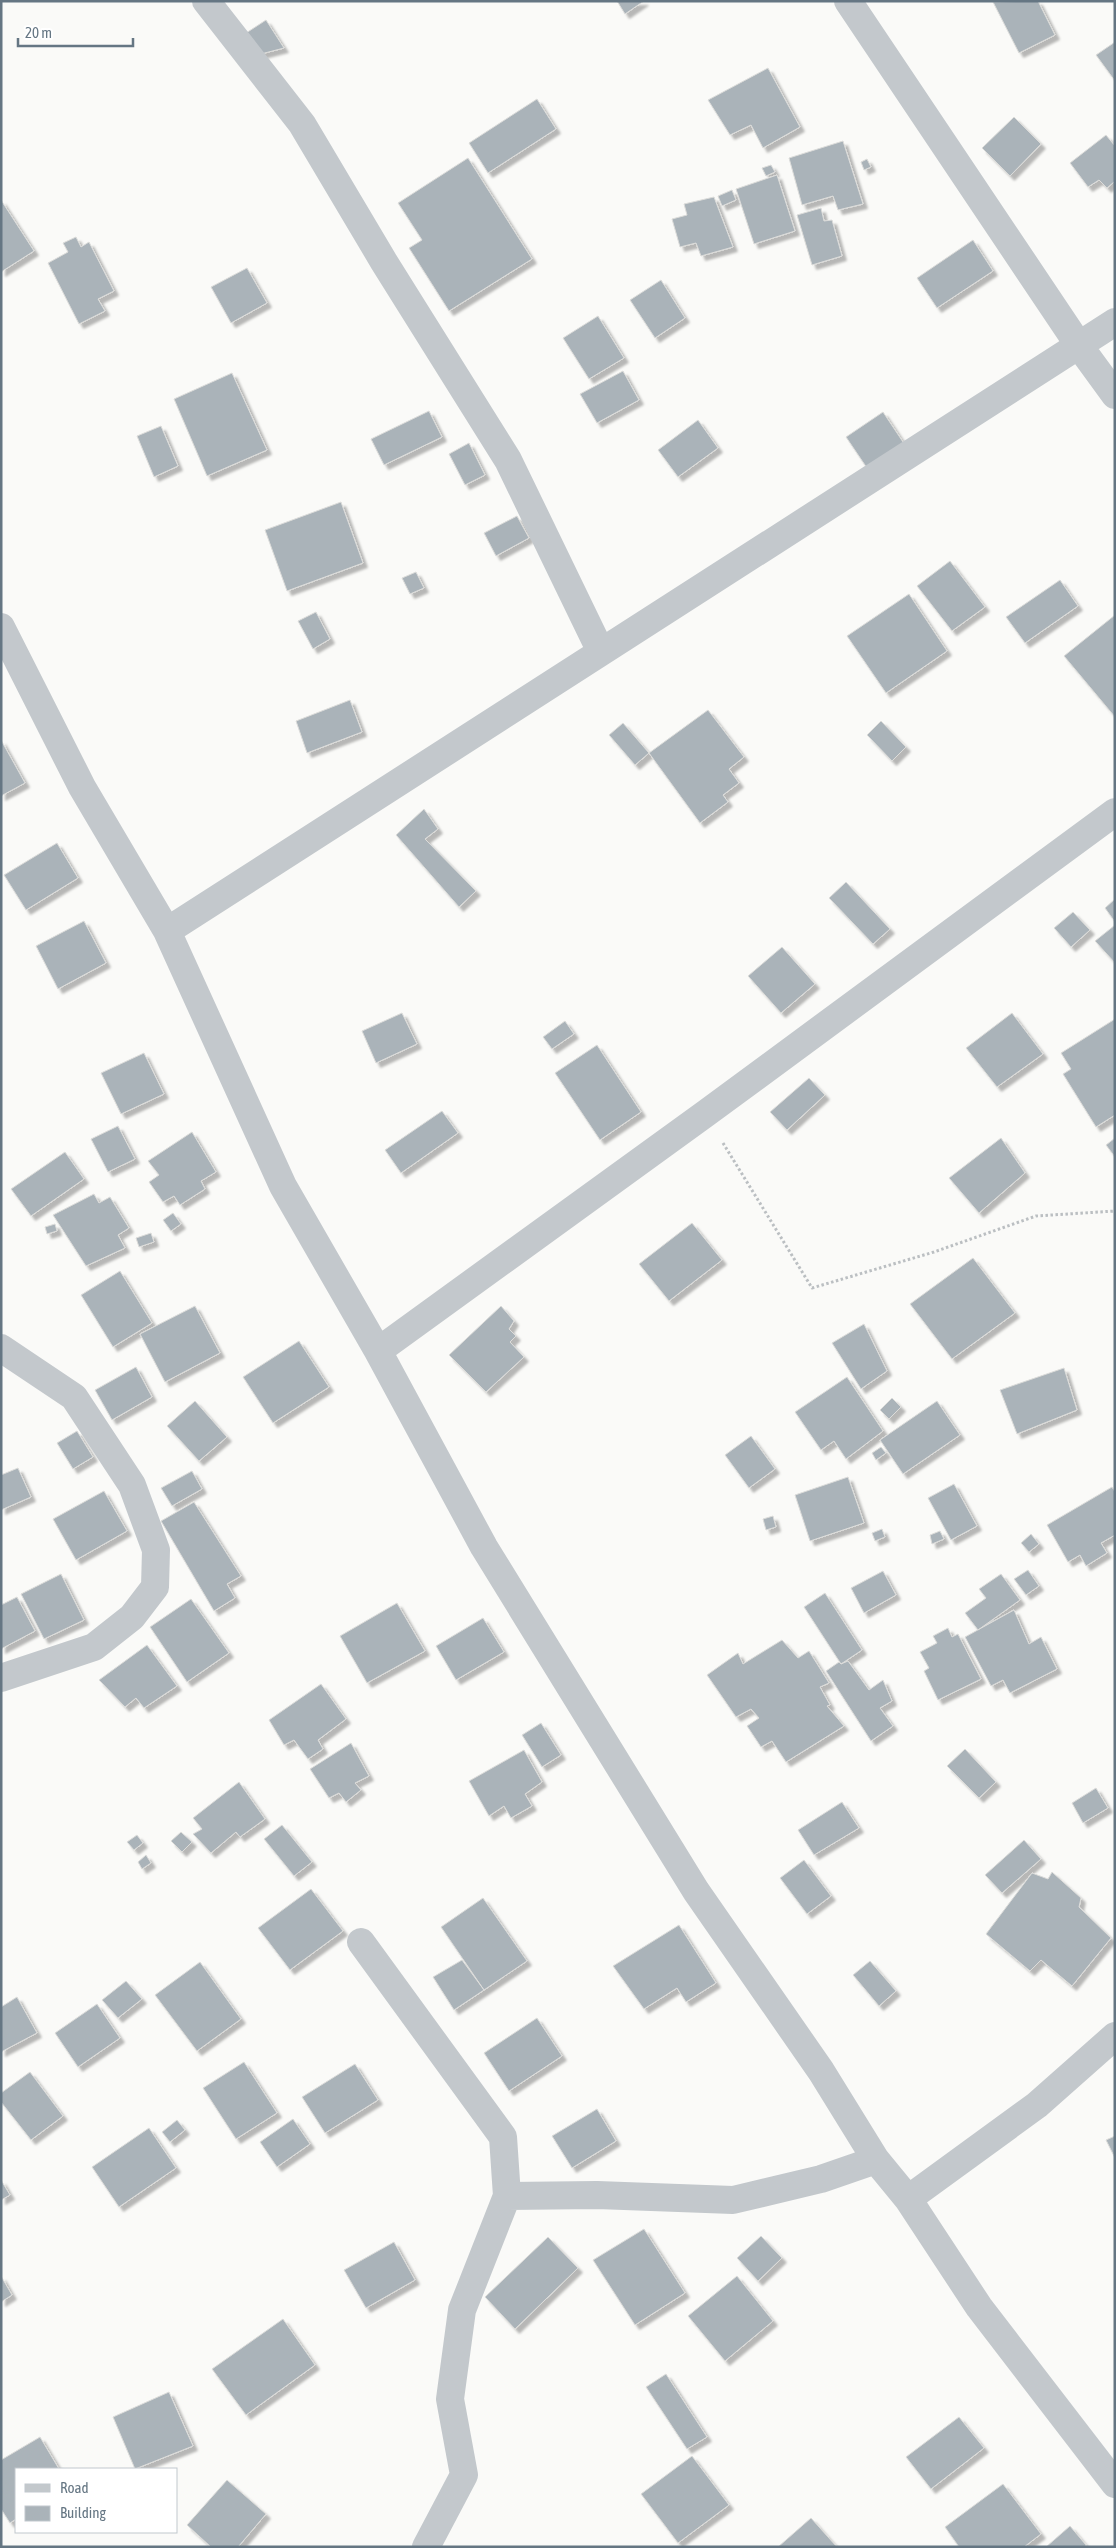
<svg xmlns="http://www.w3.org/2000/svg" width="1116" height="2548" font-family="'Asap Condensed',sans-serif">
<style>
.building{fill:#aab3b9;stroke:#dcdcda;filter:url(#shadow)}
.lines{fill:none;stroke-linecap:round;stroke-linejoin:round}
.path{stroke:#bbbfc2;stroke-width:3;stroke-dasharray:2.5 2.5;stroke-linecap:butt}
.minor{stroke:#c3c8cc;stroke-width:28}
</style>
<defs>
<filter id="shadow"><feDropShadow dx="4.5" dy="4.5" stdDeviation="1" flood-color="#0004"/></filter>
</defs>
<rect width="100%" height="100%" fill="#fafaf8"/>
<!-- building -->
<path class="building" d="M617,1H644L625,14Z
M1038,1L1055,35L1019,53L993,2Z
M266,20L284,48L257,55L240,37Z
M1115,42V81L1096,55Z
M768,68L800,127L763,148L751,125L730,135L708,100Z
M537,99L556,129L488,173L469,143Z
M1014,117L1041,144L1010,176L982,148Z
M1106,135L1115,146V181L1107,188L1099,180L1088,187L1070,163Z
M843,141L863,204L838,210L833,196L802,205L789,158Z
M468,158L532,259L449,311L409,248L422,240L398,203Z
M867,159L871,167L864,170L861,162Z
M771,165L775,172L766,176L762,168Z
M777,175L795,231L754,244L736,189Z
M732,190L736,200L722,206L718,196Z
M714,197L733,247L701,256L696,243L680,247L672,219L687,215L684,204Z
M1,200L34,251L1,272Z
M821,208L824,221L832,220L842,256L812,265L797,215Z
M76,237L81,247L89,242L114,291L98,299L105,311L79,324L48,263L68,252L63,243Z
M973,240L993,271L937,308L917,278Z
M247,268L267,303L231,323L211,287Z
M661,280L685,318L655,338L630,300Z
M598,316L624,358L589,379L563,338Z
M623,371L639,400L597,423L580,394Z
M232,373L267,450L207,476L174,399Z
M429,411L442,437L384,465L371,439Z
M883,412L905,445L869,471L846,437Z
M698,420L718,448L678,477L658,450Z
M161,426L178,466L154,477L137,436Z
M469,443L485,475L465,485L449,454Z
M341,502L363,563L287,591L265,530Z
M517,516L529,538L496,556L484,533Z
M950,561L985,607L952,631L917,586Z
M416,572L424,588L410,594L402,578Z
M1060,580L1078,606L1025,643L1006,617Z
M909,594L947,651L886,693L847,636Z
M316,612L330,639L313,649L298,621Z
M1115,615V717L1064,656Z
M350,700L362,732L307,753L296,721Z
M708,710L744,757L729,769L739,783L723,795L728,802L700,823L649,753Z
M881,721L906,747L892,761L867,735Z
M623,723L649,753L635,765L609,735Z
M1,740L25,783L1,796Z
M424,809L438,829L425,839L476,891L459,907L396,835Z
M57,843L78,878L26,910L4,875Z
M846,882L890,929L873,944L829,898Z
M1115,899V922L1105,908Z
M1073,912L1090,930L1071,947L1054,928Z
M84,921L106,963L58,989L36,946Z
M1115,925V963L1095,941Z
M782,947L815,984L781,1013L748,976Z
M402,1013L417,1044L376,1063L362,1031Z
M1012,1013L1043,1054L997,1087L966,1048Z
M1115,1019V1115L1096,1127L1063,1074L1071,1069L1061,1053Z
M565,1021L574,1034L552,1049L543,1037Z
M597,1045L641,1112L600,1140L555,1073Z
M144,1053L164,1094L121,1114L101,1073Z
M809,1078L825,1095L787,1130L770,1112Z
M442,1111L458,1133L401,1173L385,1150Z
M118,1126L135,1159L108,1172L91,1139Z
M192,1132L216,1172L201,1181L205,1189L180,1205L174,1196L163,1202L149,1182L159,1175L148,1161Z
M1001,1138L1025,1173L979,1213L949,1178Z
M1115,1138V1157L1106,1145Z
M65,1152L84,1179L31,1216L11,1189Z
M94,1194L99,1203L110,1197L129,1228L118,1235L125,1248L86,1266L53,1215Z
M173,1213L181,1224L171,1231L163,1220Z
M692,1223L722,1260L669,1301L639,1264Z
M55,1224L57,1231L47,1234L45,1227Z
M151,1233L154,1242L139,1247L136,1238Z
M973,1258L1015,1313L952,1359L910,1304Z
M120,1271L152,1323L113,1347L81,1295Z
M195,1306L220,1353L165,1382L140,1334Z
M501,1306L514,1321L509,1329L516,1336L510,1342L524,1357L486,1392L449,1355Z
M864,1324L887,1371L861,1389L832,1343Z
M299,1341L329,1387L273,1423L243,1377Z
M136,1367L152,1397L112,1420L95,1390Z
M1064,1368L1077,1410L1017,1434L1000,1390Z
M847,1377L883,1431L846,1459L834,1441L821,1450L795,1412Z
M892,1398L901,1407L889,1419L880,1410Z
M195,1401L227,1437L199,1461L167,1426Z
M937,1401L960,1435L903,1474L880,1440Z
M77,1431L93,1457L73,1469L57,1443Z
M751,1436L775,1469L749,1488L725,1455Z
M881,1447L886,1453L876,1460L872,1453Z
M18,1468L31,1497L1,1510V1475Z
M192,1471L202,1489L172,1506L161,1488Z
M848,1477L864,1523L810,1541L795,1495Z
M954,1484L977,1526L951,1540L928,1498Z
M1112,1487L1115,1492V1535L1101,1543L1107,1553L1086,1566L1080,1555L1068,1562L1047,1525Z
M104,1491L127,1531L76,1560L53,1519Z
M194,1502L241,1576L227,1584L235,1598L214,1611L161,1521Z
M773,1516L776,1527L766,1530L763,1519Z
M882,1529L885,1537L875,1541L872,1533Z
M940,1531L944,1539L932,1544L930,1535Z
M1031,1534L1039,1544L1029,1552L1021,1543Z
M1028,1570L1039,1586L1026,1595L1014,1579Z
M883,1571L896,1595L864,1613L851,1588Z
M61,1574L84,1620L44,1639L21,1594Z
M1001,1574L1020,1600L978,1630L965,1613L986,1598L979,1589Z
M825,1593L862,1650L841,1664L804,1607Z
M17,1597L35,1631L1,1649V1605Z
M191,1599L229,1653L187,1682L150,1627Z
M397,1603L425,1651L367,1683L340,1636Z
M1014,1610L1029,1644L1041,1637L1057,1669L1010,1693L1003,1680L991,1686L965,1637Z
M483,1618L504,1652L456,1680L436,1646Z
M948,1628L952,1637L958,1634L981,1679L938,1700L924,1671L929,1668L920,1652L937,1643L933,1636Z
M782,1640L798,1658L809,1651L829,1683L820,1687L830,1705L827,1706L844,1726L786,1762L772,1741L761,1747L747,1726L759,1718L751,1709L736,1717L707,1675L738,1653L743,1664Z
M147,1645L177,1686L144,1708L136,1698L125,1707L99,1680Z
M848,1661L869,1690L883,1680L892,1701L880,1708L893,1726L871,1741L826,1671L839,1662L841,1664Z
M321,1684L346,1719L318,1740L323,1749L308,1759L294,1740L284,1745L269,1720Z
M541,1723L561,1755L542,1767L522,1735Z
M351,1743L369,1776L355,1783L361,1790L346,1802L339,1793L329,1798L310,1769Z
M965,1749L996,1782L979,1798L947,1766Z
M524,1750L542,1782L525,1794L532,1806L511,1818L504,1806L489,1816L469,1781Z
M239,1782L265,1819L240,1837L236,1832L211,1853L193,1834L202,1829L193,1818Z
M1096,1788L1108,1808L1083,1823L1072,1803Z
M842,1802L859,1828L814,1855L798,1830Z
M282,1825L312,1862L294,1876L264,1839Z
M181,1832L192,1842L182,1852L171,1841Z
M137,1835L143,1843L134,1850L127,1842Z
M1024,1840L1041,1859L1002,1893L985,1875Z
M146,1855L151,1863L142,1869L138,1862Z
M804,1860L831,1896L807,1914L780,1878Z
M1052,1872L1081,1898L1079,1907L1111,1938L1072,1986L1041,1960L1030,1971L986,1934L1032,1873L1048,1879Z
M311,1889L343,1931L290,1970L258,1928Z
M483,1898L527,1961L484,1990L441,1927Z
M679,1925L716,1983L686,2002L677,1988L644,2009L613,1966Z
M462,1960L484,1990L454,2010L433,1977Z
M870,1961L896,1991L879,2006L853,1975Z
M200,1962L241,2019L197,2051L155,1995Z
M126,1981L142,1999L118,2018L102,2000Z
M17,1997L37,2033L1,2052V2007Z
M97,2004L120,2038L78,2067L55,2033Z
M537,2018L562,2056L509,2091L484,2053Z
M244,2062L277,2113L236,2139L203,2088Z
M355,2064L378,2100L325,2133L302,2097Z
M30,2072L63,2116L31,2140L1,2102V2093Z
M597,2109L616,2141L572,2168L552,2136Z
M293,2119L310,2144L277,2167L260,2142Z
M177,2120L185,2130L170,2142L162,2132Z
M149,2128L176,2168L119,2207L92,2167Z
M1115,2136V2158L1106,2140Z
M1,2180L10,2195L1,2200Z
M644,2229L685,2293L635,2325L593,2260Z
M761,2236L782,2258L758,2281L737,2258Z
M548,2237L578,2268L515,2329L485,2297Z
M394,2242L415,2280L366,2308L344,2270Z
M1,2276L12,2295L1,2302Z
M737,2276L773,2321L725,2361L688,2316Z
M283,2319L315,2365L246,2415L212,2369Z
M666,2374L707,2437L687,2449L646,2387Z
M169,2392L193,2446L135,2469L113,2417Z
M959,2417L984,2448L931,2489L906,2457Z
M40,2437L59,2469H16V2519L10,2523L1,2509V2460Z
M692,2456L729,2505L678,2543L641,2494Z
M227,2480L266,2514L238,2547H211L187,2525Z
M1003,2484L1041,2534L1024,2547H959L945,2527Z
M811,2518L837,2547H778Z
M1070,2526L1086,2545L1085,2547H1046Z"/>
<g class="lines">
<!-- path -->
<path class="path" d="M723,1143L812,1288L934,1252L1036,1216L1115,1211"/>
<!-- minor -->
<path class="minor" d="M206,1L302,124L384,262L508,460L601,652
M848,1L1080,347L1115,395
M1,627L82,787L167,931L283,1186L378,1351L484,1547L696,1891L821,2071L876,2160L908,2199L979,2307L1115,2484
M167,931L1115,322
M1,1348L74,1397L132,1485L156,1550L155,1587L132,1617L94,1647L1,1678
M378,1351L705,1114L1115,812
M361,1942L503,2137L507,2196L462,2310L450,2399L464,2475L426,2547
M507,2196L597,2195L733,2200L821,2179L876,2160
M908,2199L1037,2105L1115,2036"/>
</g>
<!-- border -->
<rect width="1116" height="2548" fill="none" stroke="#657683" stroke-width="5"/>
<!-- legend -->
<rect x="15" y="2468" width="162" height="65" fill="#ffffff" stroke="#c1c8cd"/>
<rect x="25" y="2484" width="25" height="8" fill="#c3c8cc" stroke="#c1c8cd"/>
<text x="60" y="2493" font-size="15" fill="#657683">Road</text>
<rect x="25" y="2506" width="25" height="15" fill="#aab3b9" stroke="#c1c8cd"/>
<text x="60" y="2518" font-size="15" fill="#657683">Building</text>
<!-- scale -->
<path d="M18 38v8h115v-8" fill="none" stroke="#657683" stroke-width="2.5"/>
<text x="25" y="38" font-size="15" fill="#657683" stroke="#ffffff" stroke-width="4" paint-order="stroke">20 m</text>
</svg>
